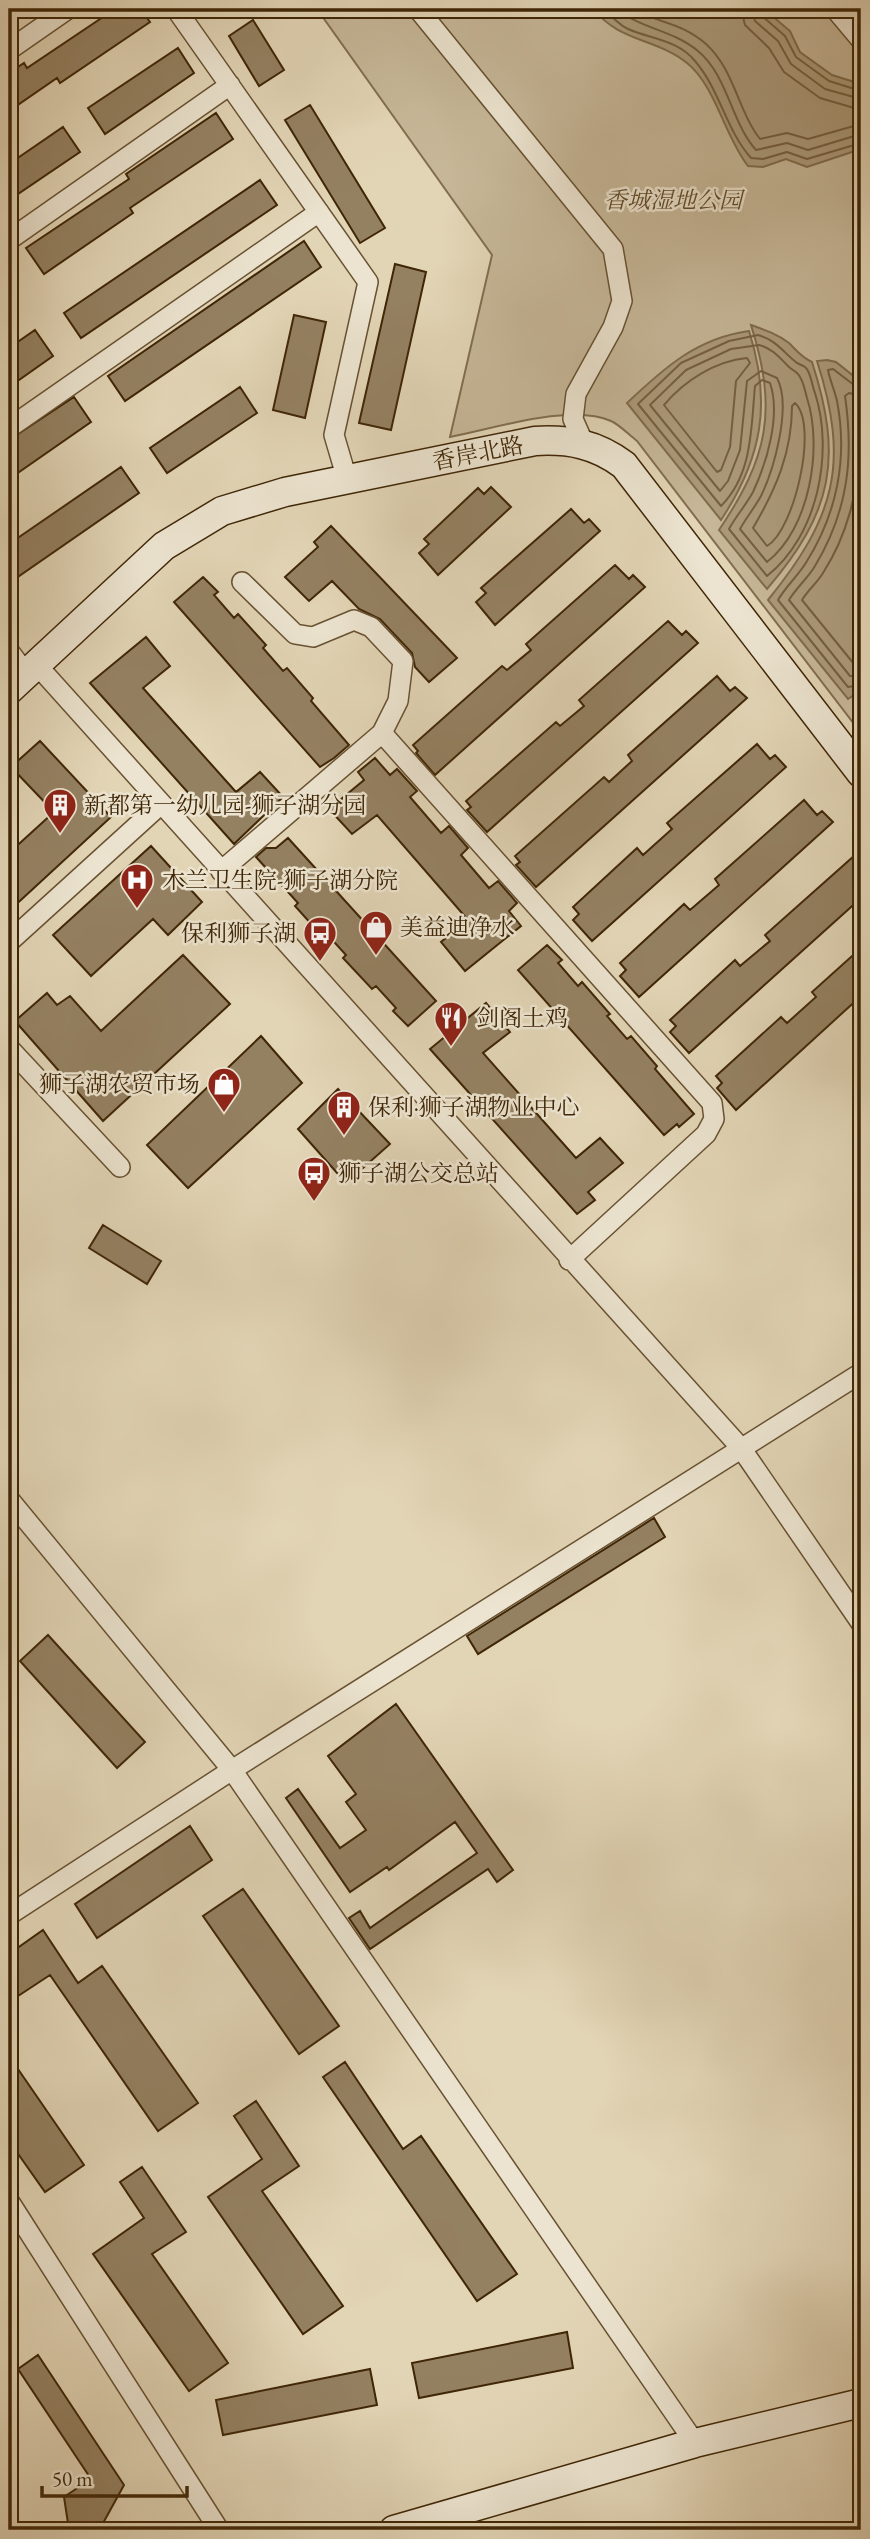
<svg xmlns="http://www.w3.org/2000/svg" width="870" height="2539" font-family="'EB Garamond','Noto Serif SC',serif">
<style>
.green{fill:#c6b798;stroke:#826e4f;stroke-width:2}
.water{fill:#ab9a7a;stroke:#806c4c;stroke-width:2}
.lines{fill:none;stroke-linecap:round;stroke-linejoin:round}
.shore{stroke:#756040;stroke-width:2}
.building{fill:#948162;stroke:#3f2606;stroke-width:2}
.street-casing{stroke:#685232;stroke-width:22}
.secondary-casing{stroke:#3f2606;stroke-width:31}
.street{stroke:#ece4d0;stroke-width:19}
.secondary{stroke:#ece4d0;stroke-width:28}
.labels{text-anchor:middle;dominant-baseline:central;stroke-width:5;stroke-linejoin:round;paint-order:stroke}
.park-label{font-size:23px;font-style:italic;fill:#614a2a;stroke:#ece4d0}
.street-label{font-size:23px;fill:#3f2606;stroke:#ece4d0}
.poi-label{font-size:23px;fill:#3f2606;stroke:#ece4d0;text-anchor:start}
</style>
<rect width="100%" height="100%" fill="#e2d5b6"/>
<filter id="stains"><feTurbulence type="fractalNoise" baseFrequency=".00286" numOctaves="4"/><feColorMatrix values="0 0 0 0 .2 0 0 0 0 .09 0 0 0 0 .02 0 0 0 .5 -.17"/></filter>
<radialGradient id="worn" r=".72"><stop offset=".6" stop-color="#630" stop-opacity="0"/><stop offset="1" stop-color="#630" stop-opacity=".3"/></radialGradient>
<!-- green -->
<path class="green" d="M317,9H861V733L637,441C629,435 620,425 611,421C570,403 493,429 450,437L492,255Z"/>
<!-- water -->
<path class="water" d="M594,9H764L790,31L800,52L832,75L861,84V149L807,167L786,159L763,167L748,166C725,137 715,85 687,63C658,39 617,41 594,9Z
M751,325C765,330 777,334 789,343C797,351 801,357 812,362C843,458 833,512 767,589L719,530C768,457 778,411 751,325Z
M749,331C772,403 762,458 721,520L627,403C664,368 697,338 749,331Z
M827,360L836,362L861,382V690L848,699L768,600C835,517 850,464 817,361Z"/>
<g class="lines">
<!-- shore -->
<path class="shore" d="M603,9C611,15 619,25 628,29C651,39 678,40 695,61C720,90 726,130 751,158L763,159L787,152L807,159L861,143
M617,9C641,29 673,30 698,51C728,76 731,122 756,150L787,143L808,150L861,134
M633,9C657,23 681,22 706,44C734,69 738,111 760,139L787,133L808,139L861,124
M741,9L745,25L769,48L784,72L820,98L861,110
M751,9L755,21L778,41L791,64L825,89L861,99
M760,9L762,16L785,36L796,57L829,81L861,91
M758,335C776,340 783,352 797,363C797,363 806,367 806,368C811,373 812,386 815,393C834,452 818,536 767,576L729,529C736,516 746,505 753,492C767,462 781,415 770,383L762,380L755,386C751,427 753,474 721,506L638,404L681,363L729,341Z
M759,345C772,348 780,358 789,367C791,369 795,371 797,373C803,378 805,391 807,398C823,447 810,529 767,562L740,529C746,518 755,507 761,496C774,469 792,406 777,378L761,371L747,381L740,450L728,481L720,491L650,405L686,370L731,349Z
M747,358L750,363L736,381L730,447L721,470L717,472L664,405C684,381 715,361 747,358Z
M861,387L854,385L833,369L828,370C830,381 835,391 837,401C848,458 837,513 807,561C799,575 786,586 778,600L848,687L861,685
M861,396L849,393L845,396C854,458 848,511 815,566C808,578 796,588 789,600L850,676H861
M795,403C819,425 794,531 767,546L753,528C776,489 792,452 792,406Z
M861,447C857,493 848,534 823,573C817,583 808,590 802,600L854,664L861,665"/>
</g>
<!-- building -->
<path class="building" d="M115,9H140L150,22L60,83L57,78L9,111V73L24,63L27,68Z
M253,20L284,70L259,86L229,36Z
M178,48L194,73L105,134L88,108Z
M310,105L385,228L360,243L285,120Z
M216,113L233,139L130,208L133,213L44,274L26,248L129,179L126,174Z
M63,127L80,152L9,200V164Z
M260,180L277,205L81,338L64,313Z
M304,241L321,267L125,401L108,376Z
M395,264L426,272L391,430L359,423Z
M294,315L326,322L305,418L273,410Z
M35,330L53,356L9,387V348Z
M240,387L257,413L167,473L150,448Z
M74,397L91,422L9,479V440Z
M121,467L139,493L9,583V544Z
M491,487L511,507L438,575L419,553L429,544L424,539L478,488L484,494Z
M571,509L584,523L589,519L600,531L495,625L476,602L486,593L481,588Z
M331,526L457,658L429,682L415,667L412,653L380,619L359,609L332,581L309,601L285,577L318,547L314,542Z
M615,565L629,579L633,575L645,587L435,775L416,753L418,751L413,745L502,666L507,670L531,650L526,644Z
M203,577L218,592L214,595L234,618L238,614L266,645L263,648L283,671L287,668L313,698L311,701L349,745L334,758L320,767L174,602Z
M668,621L682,635L686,631L698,643L487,832L467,810L471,807L466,801L556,722L560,726L584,706L579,700Z
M146,637L170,666L143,688L236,792L260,772L283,797L234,844L90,683Z
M717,676L730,691L735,687L747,698L536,887L516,865L520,862L515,856L604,777L609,782L632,761L628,755Z
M40,741L111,817L9,911V853L54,812L11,767Z
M757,744L770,759L775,755L786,767L592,941L573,920L579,914L573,907L637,848L643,855L672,829L667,823Z
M375,758L390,775L397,769L417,791L410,797L441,833L449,826L468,848L461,855L489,888L498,881L517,903L509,911L521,926L465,971L441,942L468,920L377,815L352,834L329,809L364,780L358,772Z
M804,800L817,815L822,811L833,822L639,997L620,976L626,970L620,963L684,904L690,910L719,885L715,879Z
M288,838L436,1001L408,1026L393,1011L396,1008L376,986L372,989L343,958L346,955L326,933L322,936L295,906L298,903L256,857L266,848H276Z
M151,846L202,902L168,935L153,919L91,976L53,935Z
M854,856L861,864V898L689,1053L670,1032L676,1026L670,1020L735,960L740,966L770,941L765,935Z
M547,945L562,960L558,963L578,986L582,982L610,1014L607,1016L627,1039L631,1036L657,1066L655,1069L694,1114L679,1127L677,1124L664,1135L518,970Z
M861,948V996L736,1110L717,1088L722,1083L716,1076L781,1017L787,1023L816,997L812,992Z
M183,955L230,1004L103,1121L15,1021L47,993L57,1005L70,996L101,1031Z
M486,1003L510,1032L483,1053L576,1158L600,1138L623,1163L588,1192L595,1200L577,1214L430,1049Z
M261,1036L302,1083L188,1188L147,1145Z
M338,1089L390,1144L346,1183L298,1129Z
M103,1225L161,1261L147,1284L89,1248Z
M654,1518L665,1537L478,1654L467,1636Z
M48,1635L145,1742L117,1768L20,1661Z
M396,1704L513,1870L497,1882L488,1869L370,1949L349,1918L360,1911L370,1928L477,1853L455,1822L389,1870L387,1867L350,1892L286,1798L298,1789L340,1848L366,1830L346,1802L356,1794L328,1756Z
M190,1826L212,1860L97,1938L75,1904Z
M243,1889L339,2026L299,2054L203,1916Z
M43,1930L78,1983L102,1966L198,2103L158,2131L50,1975L9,2002V1954Z
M9,2056L84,2165L45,2192L9,2141Z
M345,2062L403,2149L421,2136L517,2274L477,2301L323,2077Z
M256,2101L299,2166L262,2191L343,2306L303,2334L208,2197L262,2159L234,2116Z
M142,2167L186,2232L152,2254L228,2363L189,2391L93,2254L144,2218L120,2182Z
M567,2332L573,2368L419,2398L412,2363Z
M38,2355L124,2485L102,2525L69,2530L64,2497L91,2479L18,2369Z
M370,2369L377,2405L223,2435L216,2400Z"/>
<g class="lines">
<defs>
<path id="street" d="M176,9L368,282L334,435L347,479
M418,9L613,249L622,301L613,327L576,394L573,419L584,444
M835,9L861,40
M9,50L68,9
M9,240L230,85
M9,428L319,212
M9,651L26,674
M36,664L741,1448L861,1623
M382,733L712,1103L714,1119L706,1134L569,1260
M221,871L382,733L398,701L403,661L371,627L354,620L313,637L295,634L242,582
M9,942L161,804
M9,1048L120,1167
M9,1499L232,1770L695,2443
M9,1915L232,1770L861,1373
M9,2201L219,2530"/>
<path id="secondary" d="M9,690L164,546L222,511L285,492L535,441C569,439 596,444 624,465L861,773
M394,2530L695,2443L861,2403"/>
</defs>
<!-- street casing -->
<use href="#street" class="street-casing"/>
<!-- secondary casing -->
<use href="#secondary" class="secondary-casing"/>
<!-- street -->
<use href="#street" class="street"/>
<!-- secondary -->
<use href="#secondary" class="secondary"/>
</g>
<!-- icons -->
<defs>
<symbol id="building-pin" viewBox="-11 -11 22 30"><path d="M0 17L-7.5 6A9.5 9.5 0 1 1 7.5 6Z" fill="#8f2418" stroke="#ece4d0"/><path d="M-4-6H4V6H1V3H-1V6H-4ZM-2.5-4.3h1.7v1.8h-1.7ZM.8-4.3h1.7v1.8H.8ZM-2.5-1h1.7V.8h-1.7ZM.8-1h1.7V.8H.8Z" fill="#fff"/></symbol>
<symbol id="hospital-pin" viewBox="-11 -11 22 30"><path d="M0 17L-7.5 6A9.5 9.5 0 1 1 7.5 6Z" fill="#8f2418" stroke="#ece4d0"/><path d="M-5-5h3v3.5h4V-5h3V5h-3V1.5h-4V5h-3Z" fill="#fff"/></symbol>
<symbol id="shop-pin" viewBox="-11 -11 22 30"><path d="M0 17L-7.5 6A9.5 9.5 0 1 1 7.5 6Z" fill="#8f2418" stroke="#ece4d0"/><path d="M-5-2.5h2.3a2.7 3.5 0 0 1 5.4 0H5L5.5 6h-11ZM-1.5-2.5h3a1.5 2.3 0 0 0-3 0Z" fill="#fff"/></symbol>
<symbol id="bus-pin" viewBox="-11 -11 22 30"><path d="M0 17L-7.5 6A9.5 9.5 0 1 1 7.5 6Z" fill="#8f2418" stroke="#ece4d0"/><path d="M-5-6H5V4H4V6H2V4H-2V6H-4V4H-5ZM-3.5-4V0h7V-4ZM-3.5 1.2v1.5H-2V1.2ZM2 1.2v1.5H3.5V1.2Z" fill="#fff"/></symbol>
<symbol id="restaurant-pin" viewBox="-11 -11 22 30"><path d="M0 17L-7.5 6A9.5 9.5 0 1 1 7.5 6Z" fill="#8f2418" stroke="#ece4d0"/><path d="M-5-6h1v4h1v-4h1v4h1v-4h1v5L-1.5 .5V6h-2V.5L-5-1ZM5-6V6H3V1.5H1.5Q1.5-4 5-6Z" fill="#fff"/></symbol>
</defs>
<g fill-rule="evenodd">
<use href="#building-pin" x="41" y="786" width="38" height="52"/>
<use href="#hospital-pin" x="118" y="861" width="38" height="52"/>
<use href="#shop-pin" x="357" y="908" width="38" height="52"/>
<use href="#bus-pin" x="301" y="914" width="38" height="52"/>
<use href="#restaurant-pin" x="432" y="999" width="38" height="52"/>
<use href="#shop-pin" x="205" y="1065" width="38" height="52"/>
<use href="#building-pin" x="325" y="1088" width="38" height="52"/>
<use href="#bus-pin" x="295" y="1154" width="38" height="52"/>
</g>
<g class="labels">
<!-- park labels -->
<g class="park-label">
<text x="673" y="200">香城湿地公园</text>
</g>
<!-- street labels -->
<g class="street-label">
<text transform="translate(478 453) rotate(-11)">香岸北路</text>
</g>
<!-- poi labels -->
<g class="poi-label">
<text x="84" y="805">新都第一幼儿园-狮子湖分园</text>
<text x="162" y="880">木兰卫生院-狮子湖分院</text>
<text x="400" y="927">美益迪净水</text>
<text x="296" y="933" text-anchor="end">保利狮子湖</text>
<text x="476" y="1018">剑阁土鸡</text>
<text x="200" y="1084" text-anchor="end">狮子湖农贸市场</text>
<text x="368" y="1107">保利·狮子湖物业中心</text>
<text x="338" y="1173">狮子湖公交总站</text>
</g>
</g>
<!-- margin -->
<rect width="870" height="2539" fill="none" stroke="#e2d5b6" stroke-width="35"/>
<rect x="10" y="10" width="849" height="2518" fill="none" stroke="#3f2606" stroke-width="3.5"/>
<rect x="18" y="18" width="835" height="2504" fill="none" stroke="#3f2606" stroke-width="2"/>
<!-- scale -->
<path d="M42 2486v10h145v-10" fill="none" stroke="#3f2606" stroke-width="3.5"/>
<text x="52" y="2486" font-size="21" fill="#3f2606" stroke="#ece4d0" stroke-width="5" paint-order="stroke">50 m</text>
<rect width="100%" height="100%" filter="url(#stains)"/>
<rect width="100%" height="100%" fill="url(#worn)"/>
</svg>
